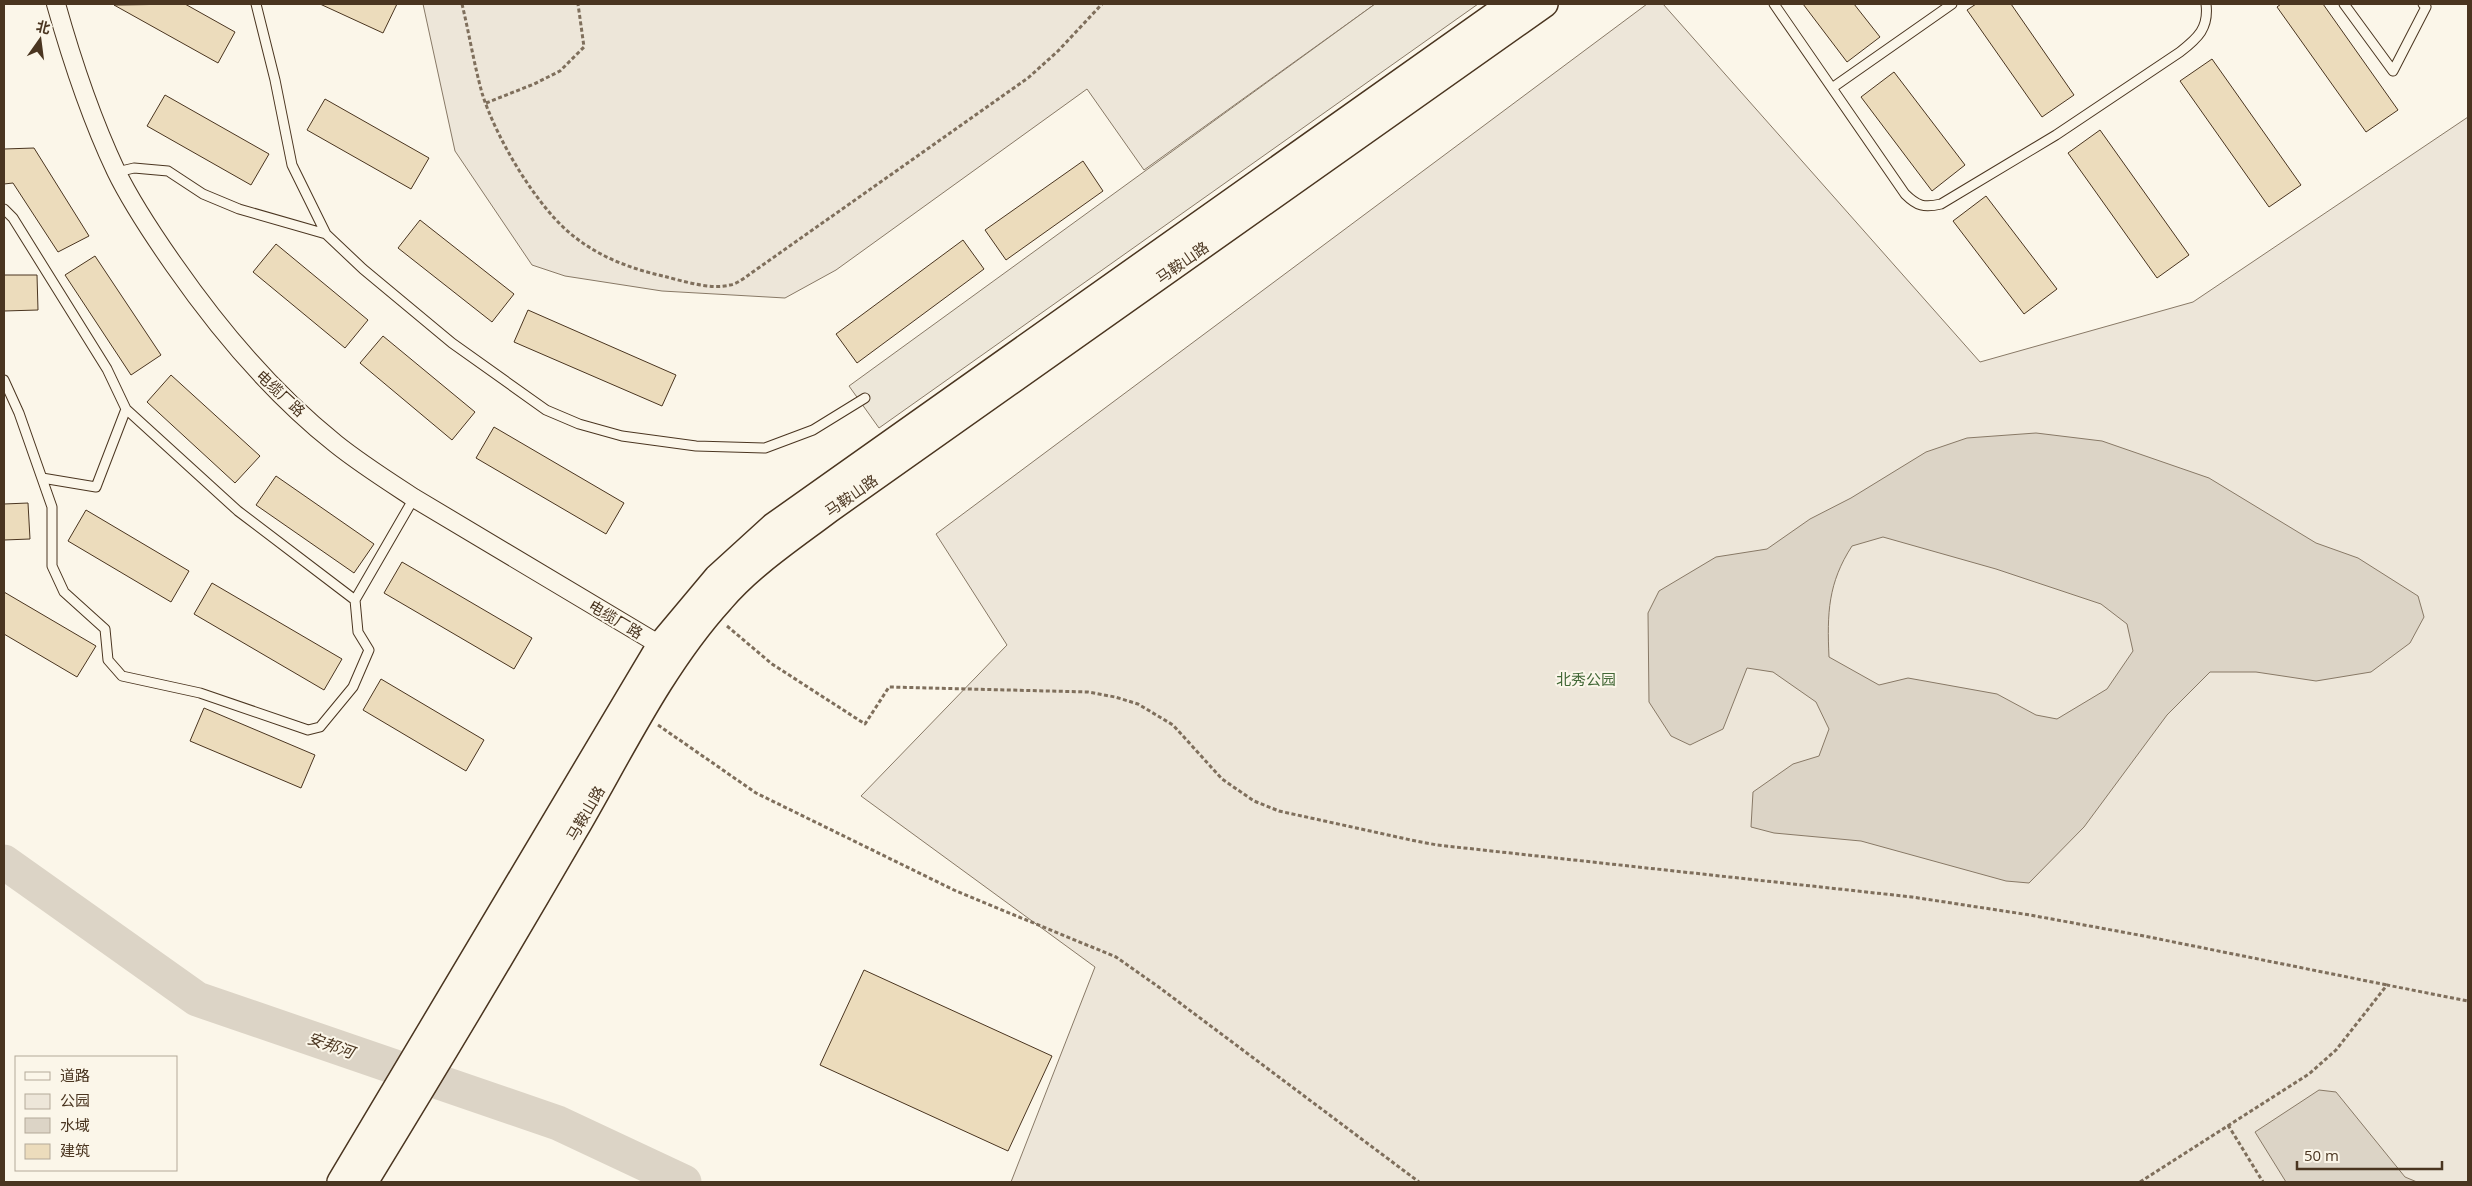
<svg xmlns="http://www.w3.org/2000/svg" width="2472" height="1186" font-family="'Open Sans','Noto Sans SC',sans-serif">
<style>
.green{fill:#ede6d9;stroke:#887966}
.parking{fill:#ede7d9;stroke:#887966}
.water{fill:#dcd4c6;stroke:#887966;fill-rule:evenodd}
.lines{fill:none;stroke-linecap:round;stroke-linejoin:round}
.river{stroke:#dcd4c6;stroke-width:35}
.building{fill:#ecdcbc;stroke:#4a3520}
.lane-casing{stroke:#4a3520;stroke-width:11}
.street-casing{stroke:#4a3520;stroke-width:20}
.secondary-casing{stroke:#4a3520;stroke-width:28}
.path{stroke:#7f6f5c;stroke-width:3;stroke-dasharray:4 2.5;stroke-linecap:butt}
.lane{stroke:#fbf6e9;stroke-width:9}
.street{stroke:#fbf6e9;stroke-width:18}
.secondary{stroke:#fbf6e9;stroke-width:25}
.labels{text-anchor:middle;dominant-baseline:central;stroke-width:4;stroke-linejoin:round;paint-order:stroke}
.street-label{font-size:15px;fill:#4a3520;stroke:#fbf6e9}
.park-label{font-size:15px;fill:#436837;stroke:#fbf6e9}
.water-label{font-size:16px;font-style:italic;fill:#4a3520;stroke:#fbf6e9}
</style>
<rect width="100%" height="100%" fill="#fbf6e9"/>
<!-- green -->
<path class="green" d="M423,4H1375L1144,170L1087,89L836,270L785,298L662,291L565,276L532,265L455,151Z
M1647,4H1663L1980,362L2193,302L2468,117V1182H1011L1095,967L861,796L1007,645L936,534Z"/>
<!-- parking -->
<path class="parking" d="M1375,4H1478L879,428L849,386Z"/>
<!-- water -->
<path class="water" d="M2036,433L2102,441L2209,478L2316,543L2358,558L2418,596L2424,617L2410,643L2371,672L2316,681L2256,672H2210L2167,715L2084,827L2029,883L2006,881L1861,841L1774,833L1751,827L1753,792L1793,764L1819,756L1829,729L1816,702L1773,672L1747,668L1723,729L1690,745L1671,736L1649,702L1648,613L1659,591L1716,557L1767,549L1810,519L1851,498L1926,452L1967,438ZM1883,537L1996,569L2101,604L2127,624L2133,651L2107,689L2057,719L2036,715L1997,694L1908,678L1879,685L1829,657C1827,613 1828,583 1852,546Z
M2319,1090L2336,1092L2405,1177L2417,1182H2286L2255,1132Z"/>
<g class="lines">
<!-- river -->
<path class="river" d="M4,862L197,999L558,1123L684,1182"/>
</g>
<!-- building -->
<path class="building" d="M185,4L235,32L218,63L114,5Z
M320,4H397L383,33Z
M1803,4H1854L1880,37L1847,62Z
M1976,4H2011L2074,95L2042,117L1967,10Z
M2281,4H2323L2398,110L2366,132L2277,7Z
M2212,59L2301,185L2269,207L2180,81Z
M1894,72L1965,165L1932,191L1861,97Z
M165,95L269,154L251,185L147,126Z
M325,99L429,158L411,189L307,130Z
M2100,130L2189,255L2157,278L2068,153Z
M34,148L89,236L58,252L13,183L4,184V149Z
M1083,161L1103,191L1006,260L985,230Z
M1986,196L2057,289L2024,314L1953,221Z
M420,220L514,294L492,322L398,248Z
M963,240L984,269L857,363L836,334Z
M276,244L368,320L345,348L253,272Z
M95,256L161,355L131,375L65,275Z
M4,275H37L38,310L4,311Z
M528,310L676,375L662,406L514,342Z
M383,336L475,412L452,440L360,363Z
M171,375L260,456L235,483L147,402Z
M494,427L624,503L606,534L476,458Z
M276,476L374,544L354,573L256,505Z
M28,503L30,539L4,540V504Z
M86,510L189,571L171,602L68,541Z
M402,562L532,638L514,669L384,593Z
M212,583L342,659L324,690L194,614Z
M4,592L96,646L77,677L4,634Z
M381,679L484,740L466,771L363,710Z
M204,708L315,755L301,788L190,741Z
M864,970L1052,1056L1008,1151L820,1065Z"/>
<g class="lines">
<defs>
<path id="lane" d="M256,4L275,80L292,165L326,234L363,269L452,343L546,410L579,424L622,436L696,446L765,448L813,430L865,398
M1774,4L1905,194C1917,206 1924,208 1941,204L2056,135L2180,52C2198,38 2209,28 2206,4
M2344,4L2393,71L2426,7L2423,4
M1832,88L1952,4
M117,172L134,168L168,171L203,194L239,209L326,234
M4,209L13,218L107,369L126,409L238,511L355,600L414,498
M4,380L19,413L52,507V566L64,592L105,629L108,660L122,676L200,693L308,730L320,727L353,687L369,650L358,632L355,600
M42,478L96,487L126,409"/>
<path id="street" d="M56,4C72,61 91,118 116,171C132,204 153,235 174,265C220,331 273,394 336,444C361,464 388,481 414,498L660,645"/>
<path id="secondary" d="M340,1182L660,645L717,577L773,526L1510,4
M365,1182C436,1066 506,949 575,830C620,753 661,666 721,600C751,565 792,538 829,510L1545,4"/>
</defs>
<!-- lane casing -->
<use href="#lane" class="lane-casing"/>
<!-- street casing -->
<use href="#street" class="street-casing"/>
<!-- secondary casing -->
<use href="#secondary" class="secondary-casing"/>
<!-- path -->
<path class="path" d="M462,4C469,33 474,64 482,93C496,138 538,210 576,238C602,258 632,269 663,276C683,281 710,290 730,285C737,284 744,278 750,274L1028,78L1058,51L1102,4
M486,103L534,84L560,71L584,47L578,4
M727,626L772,664L865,724L889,687L1088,692L1115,697L1138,704L1173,725L1222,779L1254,801L1279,811L1411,840L1437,845L1912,897L2030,915L2144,936L2387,985
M658,725L756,793L956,891L1116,957L1160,988L1419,1182
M2228,1125L2263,1182
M2140,1182L2309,1074L2336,1050L2387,985L2468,1001"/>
<!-- lane -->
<use href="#lane" class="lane"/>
<!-- street -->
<use href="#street" class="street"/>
<!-- secondary -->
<use href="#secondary" class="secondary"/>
</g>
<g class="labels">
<!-- street labels -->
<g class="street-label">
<text transform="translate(1182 262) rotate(-35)">马鞍山路</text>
<text transform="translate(281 393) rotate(43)">电缆厂路</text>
<text transform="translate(851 495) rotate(-35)">马鞍山路</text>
<text transform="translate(616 619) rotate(31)">电缆厂路</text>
<text transform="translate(585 813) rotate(-60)">马鞍山路</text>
</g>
<!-- park labels -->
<g class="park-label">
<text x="1586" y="679">北秀公园</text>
</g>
<!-- water labels -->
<g class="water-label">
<text transform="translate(331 1045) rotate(19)">安邦河</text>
</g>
</g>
<!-- border -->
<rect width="2472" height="1186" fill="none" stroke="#4a3520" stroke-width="10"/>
<!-- legend -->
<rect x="15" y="1056" width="162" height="115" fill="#fbf6e9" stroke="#b4a999"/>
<rect x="25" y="1072" width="25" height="8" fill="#fbf6e9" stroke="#b4a999"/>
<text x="60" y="1081" font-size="15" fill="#4a3520">道路</text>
<rect x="25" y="1094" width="25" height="15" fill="#ede6d9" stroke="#b4a999"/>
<text x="60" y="1106" font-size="15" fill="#4a3520">公园</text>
<rect x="25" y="1118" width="25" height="15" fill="#dcd4c6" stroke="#b4a999"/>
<text x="60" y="1131" font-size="15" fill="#4a3520">水域</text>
<rect x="25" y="1144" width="25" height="15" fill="#ecdcbc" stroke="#b4a999"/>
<text x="60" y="1156" font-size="15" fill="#4a3520">建筑</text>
<!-- north arrow -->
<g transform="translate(40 40) rotate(14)" stroke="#fbf6e9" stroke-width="4" paint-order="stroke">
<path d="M0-4L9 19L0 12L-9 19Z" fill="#4a3520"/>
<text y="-8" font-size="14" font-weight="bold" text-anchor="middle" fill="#4a3520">北</text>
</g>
<!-- scale -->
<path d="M2297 1161v8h145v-8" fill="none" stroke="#4a3520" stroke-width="2.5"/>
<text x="2304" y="1161" font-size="15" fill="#4a3520" stroke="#fbf6e9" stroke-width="4" paint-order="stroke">50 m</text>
</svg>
